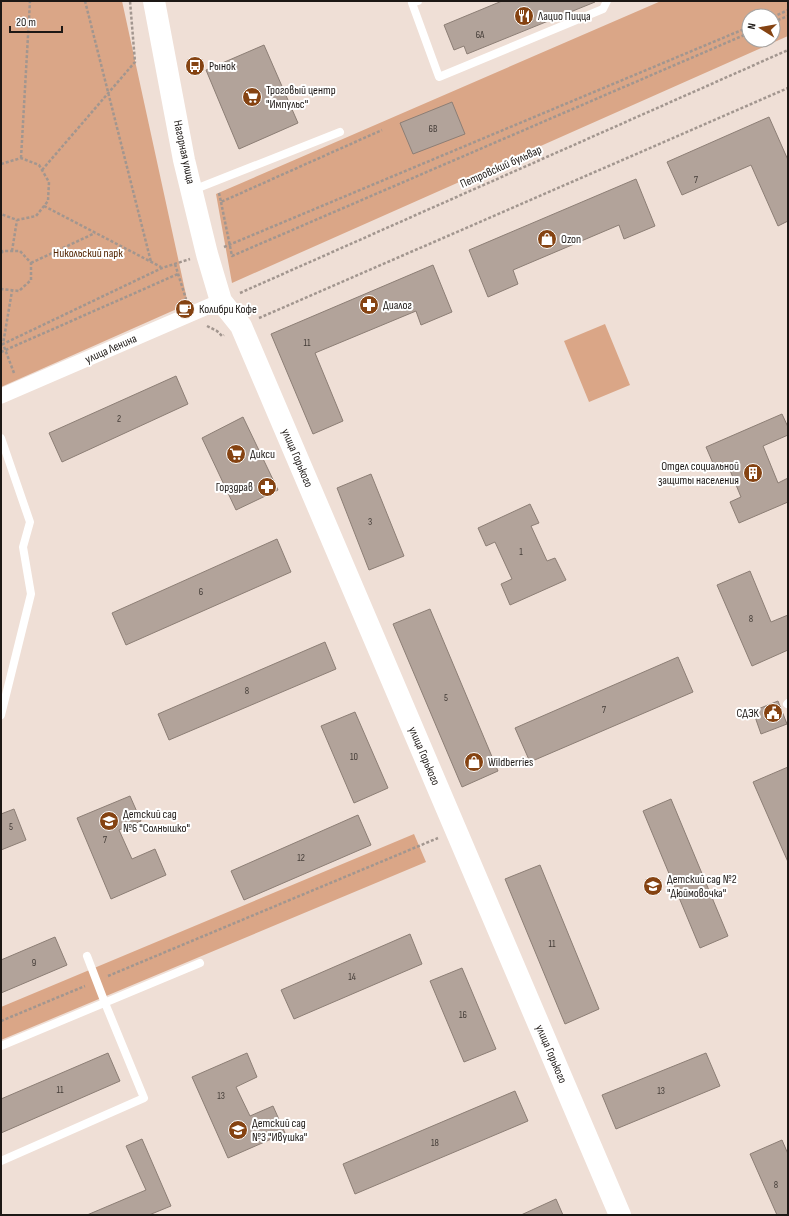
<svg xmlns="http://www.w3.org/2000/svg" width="789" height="1216" font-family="'Sofia Sans Condensed',sans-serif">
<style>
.green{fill:#daa687;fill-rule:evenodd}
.building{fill:#b2a39a;stroke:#8c7e75}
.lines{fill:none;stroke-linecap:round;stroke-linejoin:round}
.path{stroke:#a2968f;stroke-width:2.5;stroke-dasharray:3 2;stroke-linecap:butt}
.lane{stroke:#fff;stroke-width:8}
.street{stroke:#fff;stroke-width:15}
.secondary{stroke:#fff;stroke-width:22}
.labels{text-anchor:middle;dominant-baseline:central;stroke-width:4;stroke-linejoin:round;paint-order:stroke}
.number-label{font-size:10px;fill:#423b36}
.poi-label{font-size:12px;fill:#1d1815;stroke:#fff;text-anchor:start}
.street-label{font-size:12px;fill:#1d1815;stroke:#fff}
.park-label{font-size:12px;fill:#532502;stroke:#fff}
</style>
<rect width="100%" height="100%" fill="#efdfd6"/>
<!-- green -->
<path class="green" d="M1,1H122L188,304L1,387Z
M661,1H788V36L232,283L216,194ZM749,16H773V40H749Z
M605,324L630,385L589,402L564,341Z
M414,834L426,862L1,1040V1007Z"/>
<!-- building -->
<path class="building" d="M502,1H595V2L467,54L464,46L454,50L444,25Z
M264,45L298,123L239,149L206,70Z
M452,102L465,134L413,154L400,123Z
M769,117L788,160V221L778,226L751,165L682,195L667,162Z
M636,179L655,226L624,239L619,225L513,270L518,284L488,297L469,250Z
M433,265L452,312L421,325L416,311L315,353L343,421L313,434L271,334Z
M176,376L188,404L62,462L49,433Z
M782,414L788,427V435L763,446L778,483L788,478V502L739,523L730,502L741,497L727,463L715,468L706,447Z
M243,417L278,490L236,510L202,438Z
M371,474L404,556L369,570L337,488Z
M530,504L539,523L531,526L547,561L555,558L566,580L510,605L501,584L512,579L495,542L486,546L478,528Z
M277,539L291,572L126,645L112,613Z
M750,571L771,622L788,615V650L752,666L717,585Z
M430,609L498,771L462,787L393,624Z
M325,642L336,669L169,740L158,714Z
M678,657L693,692L530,762L515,728Z
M778,701L787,724L761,734L753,711Z
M355,712L388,788L354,803L321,726Z
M788,767V862L753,782Z
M130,796L141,821L119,830L132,859L155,849L166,875L111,899L77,818Z
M671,799L728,936L700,948L643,811Z
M14,809L26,840L1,850V814Z
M358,815L371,845L244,900L231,871Z
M540,865L599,1009L565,1024L505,879Z
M410,934L422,964L294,1019L281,990Z
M55,937L67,965L1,993V960Z
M462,968L496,1049L464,1062L430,981Z
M108,1053L120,1081L1,1133V1099Z
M247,1053L257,1077L236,1087L250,1116L273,1106L285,1133L228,1158L192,1077Z
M706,1053L720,1086L616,1129L602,1095Z
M515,1091L528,1121L355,1194L343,1164Z
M142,1139L171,1206L149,1215H87L146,1190L126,1146Z
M782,1140L788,1154V1215H777L750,1154Z
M556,1199L563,1215H521Z"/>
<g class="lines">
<!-- path -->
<path class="path" d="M85,1L151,262
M773,17L788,10
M773,22L788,16
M21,158L30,1
M1,164L21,158L39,165L49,182L48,201L36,216L17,220L1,214
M42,170L135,62L130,1
M219,193L221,202L382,130
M221,202L232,256L749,33
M44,206L161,267
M224,247L749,27
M12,251L17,220
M1,253L3,251H20L31,263V280L19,291L1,289
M31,263L95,233
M175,264L186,299
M240,293L788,50
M259,318L788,88
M207,326L217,331L222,336L224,335
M1,345L3,344L12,291
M1,352L178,274
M14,373L3,344L162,268L190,259
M108,976L438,838
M1,1021L85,986"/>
<!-- lane -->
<path class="lane" d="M418,1L412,3L439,77L603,9L607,1
M193,190L340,132
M1,438L30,522L23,547L31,594L1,715
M787,704L788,703
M1,1046L200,963
M1,1161L144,1098L105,1003L87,956"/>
<!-- street -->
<path class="street" d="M1,396L221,301"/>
<!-- secondary -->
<path class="secondary" d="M154,1L184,160L207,254L221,301L241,326L620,1215"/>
</g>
<!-- icons -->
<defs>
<symbol id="restaurant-disc" viewBox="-11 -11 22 22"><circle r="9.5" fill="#854312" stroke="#fff"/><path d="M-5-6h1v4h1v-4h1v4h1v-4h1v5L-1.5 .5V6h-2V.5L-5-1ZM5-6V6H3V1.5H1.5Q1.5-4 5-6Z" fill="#fff"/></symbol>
<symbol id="bus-disc" viewBox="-11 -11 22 22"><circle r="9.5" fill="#854312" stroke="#fff"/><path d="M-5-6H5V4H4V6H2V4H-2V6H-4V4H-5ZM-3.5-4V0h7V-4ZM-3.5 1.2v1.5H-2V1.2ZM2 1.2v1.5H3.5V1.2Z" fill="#fff"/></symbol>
<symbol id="supermarket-disc" viewBox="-11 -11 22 22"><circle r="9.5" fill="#854312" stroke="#fff"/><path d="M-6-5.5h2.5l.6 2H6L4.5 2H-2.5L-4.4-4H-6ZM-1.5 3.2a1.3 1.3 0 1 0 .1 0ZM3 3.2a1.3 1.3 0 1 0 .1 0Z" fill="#fff"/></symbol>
<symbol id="shop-disc" viewBox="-11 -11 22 22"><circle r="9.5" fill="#854312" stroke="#fff"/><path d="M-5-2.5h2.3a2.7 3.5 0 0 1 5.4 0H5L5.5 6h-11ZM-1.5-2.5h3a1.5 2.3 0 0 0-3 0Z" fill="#fff"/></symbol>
<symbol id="pharmacy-disc" viewBox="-11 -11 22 22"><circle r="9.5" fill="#854312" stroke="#fff"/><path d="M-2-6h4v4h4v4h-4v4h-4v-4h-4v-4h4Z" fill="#fff"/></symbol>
<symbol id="cafe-disc" viewBox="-11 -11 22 22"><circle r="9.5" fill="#854312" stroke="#fff"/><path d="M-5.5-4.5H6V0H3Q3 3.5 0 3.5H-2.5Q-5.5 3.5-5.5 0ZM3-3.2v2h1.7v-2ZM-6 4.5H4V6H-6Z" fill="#fff"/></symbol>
<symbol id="building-disc" viewBox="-11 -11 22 22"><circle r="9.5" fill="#854312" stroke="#fff"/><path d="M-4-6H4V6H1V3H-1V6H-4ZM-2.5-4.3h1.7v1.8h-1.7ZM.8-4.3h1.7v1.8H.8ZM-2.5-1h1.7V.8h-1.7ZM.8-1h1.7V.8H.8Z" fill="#fff"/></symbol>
<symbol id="civic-disc" viewBox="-11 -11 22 22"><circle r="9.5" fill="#854312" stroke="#fff"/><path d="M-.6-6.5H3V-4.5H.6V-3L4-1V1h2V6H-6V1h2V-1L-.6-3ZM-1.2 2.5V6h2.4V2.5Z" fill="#fff"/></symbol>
<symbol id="school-disc" viewBox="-11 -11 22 22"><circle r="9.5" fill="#854312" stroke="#fff"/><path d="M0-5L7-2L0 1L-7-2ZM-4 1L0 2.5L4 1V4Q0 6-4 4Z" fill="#fff"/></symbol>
</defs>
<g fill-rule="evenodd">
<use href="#restaurant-disc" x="513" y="5" width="22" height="22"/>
<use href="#bus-disc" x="184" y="55" width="22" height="22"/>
<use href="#supermarket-disc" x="241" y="86" width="22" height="22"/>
<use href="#shop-disc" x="536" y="228" width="22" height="22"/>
<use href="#pharmacy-disc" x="358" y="294" width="22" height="22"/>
<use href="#cafe-disc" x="174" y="298" width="22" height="22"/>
<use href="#supermarket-disc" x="225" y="443" width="22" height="22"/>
<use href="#building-disc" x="742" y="462" width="22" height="22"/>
<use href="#pharmacy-disc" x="256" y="476" width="22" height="22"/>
<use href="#civic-disc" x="762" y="702" width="22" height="22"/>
<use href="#shop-disc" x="463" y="751" width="22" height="22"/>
<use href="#school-disc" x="98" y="810" width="22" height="22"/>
<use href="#school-disc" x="642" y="875" width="22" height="22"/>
<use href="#school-disc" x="227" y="1119" width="22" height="22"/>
</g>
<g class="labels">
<!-- number labels -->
<g class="number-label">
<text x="480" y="35">6А</text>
<text x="433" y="129">6В</text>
<text x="696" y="180">7</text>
<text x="307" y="343">11</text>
<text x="119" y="419">2</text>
<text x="370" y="522">3</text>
<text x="521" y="552">1</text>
<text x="201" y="592">6</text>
<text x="751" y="619">8</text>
<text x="247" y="691">8</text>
<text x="446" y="698">5</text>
<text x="604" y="710">7</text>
<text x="354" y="757">10</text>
<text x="11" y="827">5</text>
<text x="105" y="840">7</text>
<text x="301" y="858">12</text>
<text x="552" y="944">11</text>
<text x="34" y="963">9</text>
<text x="352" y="977">14</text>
<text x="463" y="1015">16</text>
<text x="60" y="1090">11</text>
<text x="661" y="1091">13</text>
<text x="221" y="1096">13</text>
<text x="435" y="1143">18</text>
<text x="776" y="1185">8</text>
</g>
<!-- poi labels -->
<g class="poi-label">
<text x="538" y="16">Лацио Пицца</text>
<text x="209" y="66">Рынок</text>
<text x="266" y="90">Троговый центр<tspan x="266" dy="14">"Импульс"</tspan></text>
<text x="561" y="239">Ozon</text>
<text x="383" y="305">Диалог</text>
<text x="199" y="309">Колибри Кофе</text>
<text x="250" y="454">Дикси</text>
<text x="739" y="466" text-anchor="end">Отдел социальной<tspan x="739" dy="14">защиты населения</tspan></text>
<text x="253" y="487" text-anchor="end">Горздрав</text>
<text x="759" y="713" text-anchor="end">СДЭК</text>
<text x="488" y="762">Wildberries</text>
<text x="123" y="814">Детский сад<tspan x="123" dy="14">№6 "Солнышко"</tspan></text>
<text x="667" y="879">Детский сад №2<tspan x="667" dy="14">"Дюймовочка"</tspan></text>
<text x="252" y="1123">Детский сад<tspan x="252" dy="14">№3 "Ивушка"</tspan></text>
</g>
<!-- street labels -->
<g class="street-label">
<text transform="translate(184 152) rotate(78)">Нагорная улица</text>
<text transform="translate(501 167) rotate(-24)">Петровский бульвар</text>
<text transform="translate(111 349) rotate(-24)">улица Ленина</text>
<text transform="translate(297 458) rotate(67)">улица Горького</text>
<text transform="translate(424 756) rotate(67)">улица Горького</text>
<text transform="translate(551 1054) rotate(67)">улица Горького</text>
</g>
<!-- park labels -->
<g class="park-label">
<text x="88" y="253">Никольский парк</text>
</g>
</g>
<!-- border -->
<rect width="789" height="1216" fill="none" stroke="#1d1815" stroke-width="4"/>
<!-- north arrow -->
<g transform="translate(761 28) rotate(281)"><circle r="19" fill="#ffffff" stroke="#a5a3a1"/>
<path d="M0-3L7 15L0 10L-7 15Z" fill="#854312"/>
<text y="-6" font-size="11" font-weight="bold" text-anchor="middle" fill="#1d1815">N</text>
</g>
<!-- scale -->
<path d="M10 26v6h52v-6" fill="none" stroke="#1d1815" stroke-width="2"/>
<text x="16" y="26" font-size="12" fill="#1d1815" stroke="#ffffff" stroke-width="3" paint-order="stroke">20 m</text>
</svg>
